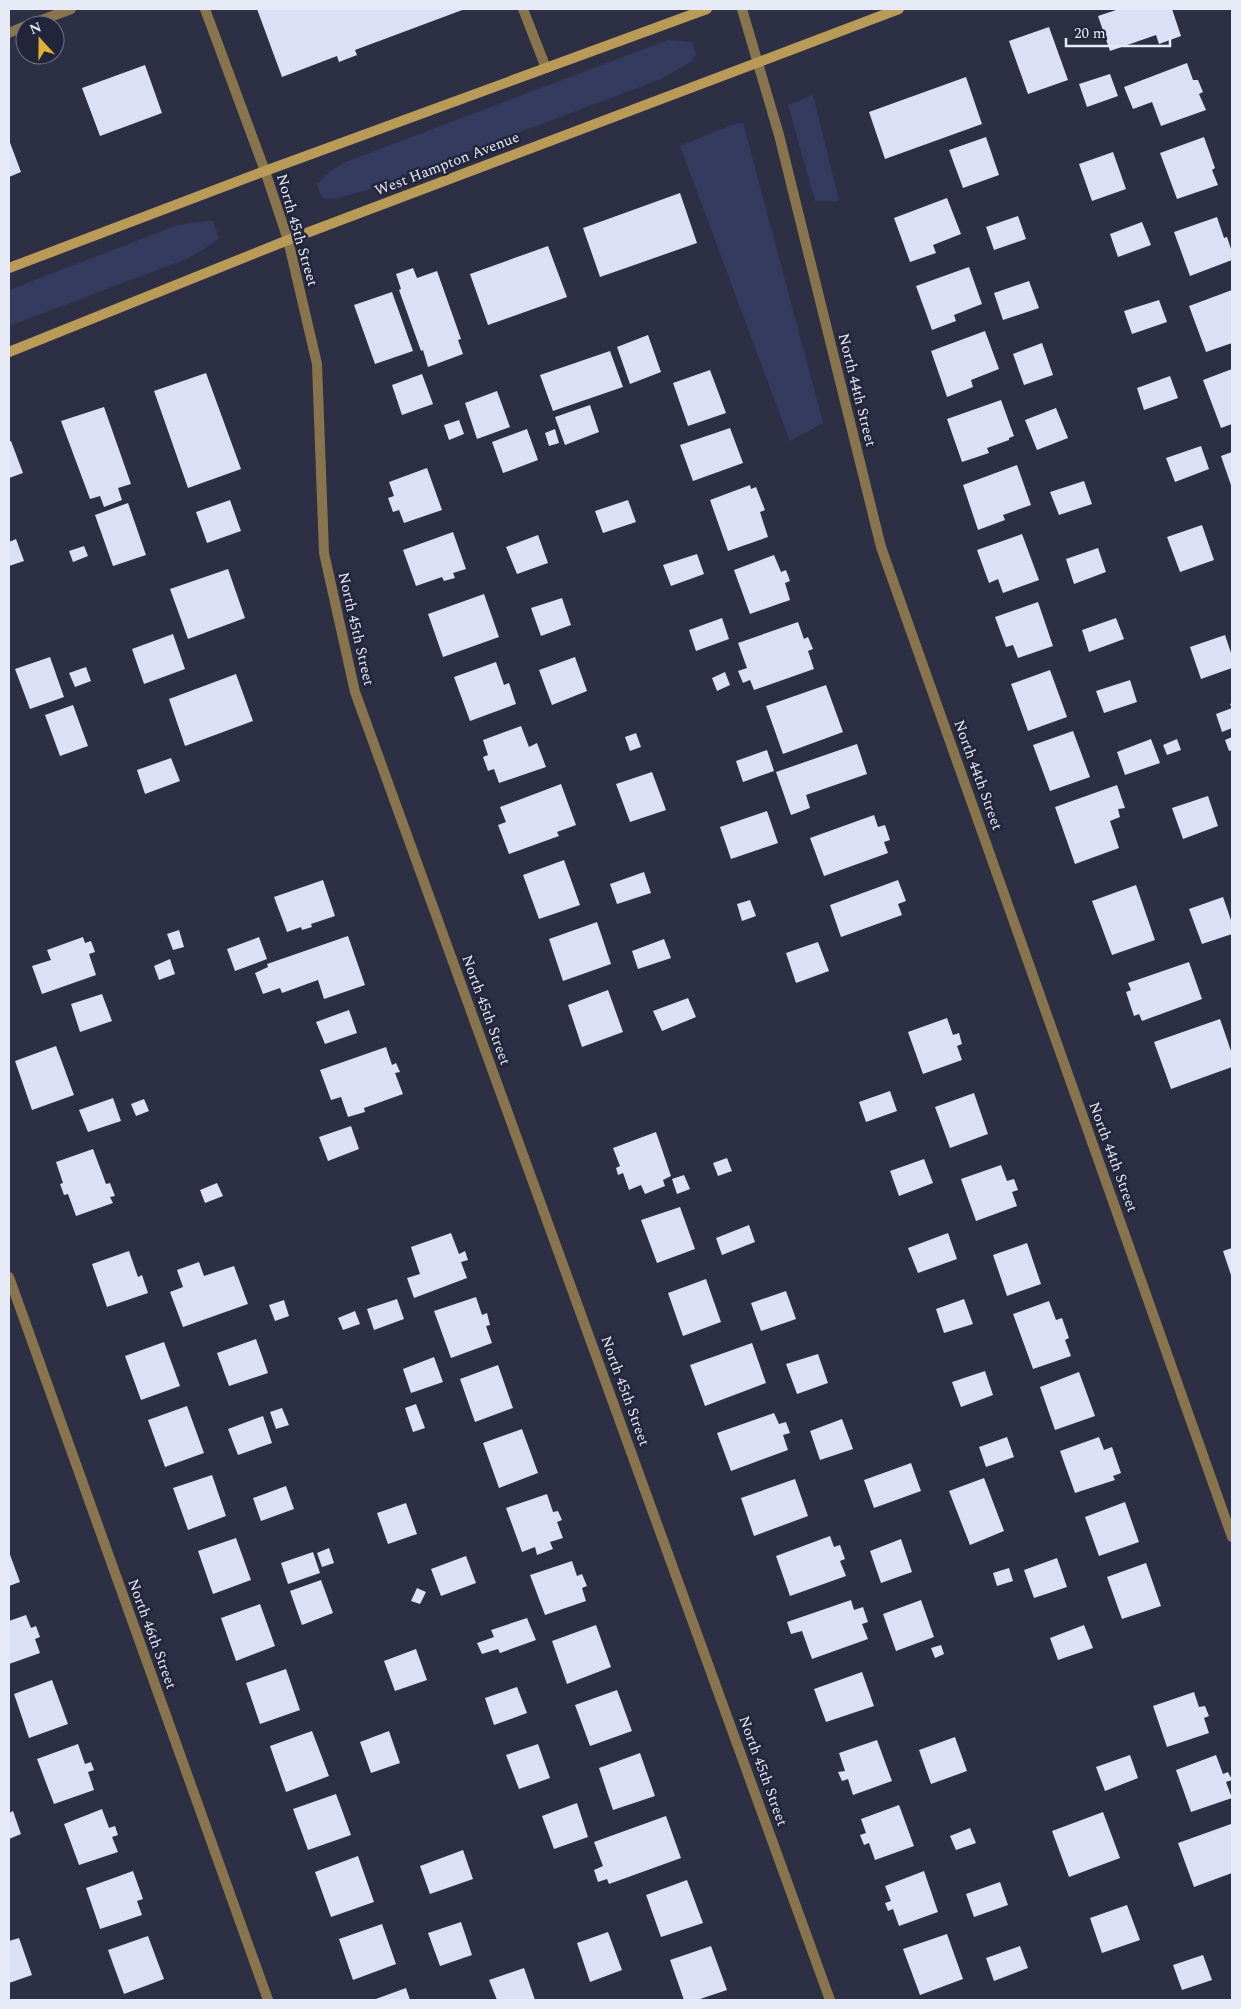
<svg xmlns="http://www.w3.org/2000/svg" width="1241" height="2009" font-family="Spectral,serif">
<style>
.green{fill:#353b5e}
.building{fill:#dbe0f6}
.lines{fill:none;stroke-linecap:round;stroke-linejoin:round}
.lane{stroke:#88754c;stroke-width:10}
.street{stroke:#88754c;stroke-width:10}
.secondary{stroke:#b99a57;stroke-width:10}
.labels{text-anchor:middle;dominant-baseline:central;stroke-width:5;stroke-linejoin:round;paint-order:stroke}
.street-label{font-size:15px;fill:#e7eaf7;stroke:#23263b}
</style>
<rect width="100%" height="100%" fill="#2d3045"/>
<!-- green -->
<path class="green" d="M668,40L692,42L696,54L691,62L661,79L366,190L335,199L322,198L317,184L330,171L343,163Z
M813,95L839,201H815L788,105Z
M743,123L823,423L790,441L680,146L732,125Z
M205,221H213L219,238L201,251L186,259L9,326V290L178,225Z"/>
<!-- building -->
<path class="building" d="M257,9H465L355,50L357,55L339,62L337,56L282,77Z
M1119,9H1172L1181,36L1159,44L1156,35L1110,51L1098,16Z
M1049,27L1068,80L1028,94L1009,41Z
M1187,63L1193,80H1198L1203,92L1199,94L1206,110L1161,126L1152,102L1133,109L1124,87Z
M145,65L162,113L100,136L82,88Z
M1110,74L1118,96L1087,107L1079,84Z
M966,77L982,124L885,159L869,112Z
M986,137L999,175L963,188L949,150Z
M1204,137L1215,168L1212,170L1218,185L1177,199L1160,153Z
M9,140L21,172L9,177Z
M1113,152L1126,189L1092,201L1079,164Z
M680,193L697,243L600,277L583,228Z
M947,198L961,234L933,245L936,253L910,262L894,218Z
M1018,216L1026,239L994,250L986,227Z
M1217,217L1224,238L1227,237L1232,252V260L1190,276L1174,232Z
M1142,222L1151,245L1118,257L1110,234Z
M548,246L567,297L488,325L470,274Z
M969,267L982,304L954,315L956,321L932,330L916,286Z
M413,268L417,278L437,271L461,339L458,340L463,354L428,367L423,350L421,351L399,290L401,289L396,274Z
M1029,281L1039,308L1003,320L994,293Z
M1232,290V343L1206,352L1189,306Z
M392,292L413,351L375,364L354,305Z
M1159,300L1167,322L1132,334L1124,311Z
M985,331L999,369L971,380L973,387L947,397L931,351Z
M648,335L661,372L630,384L617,347Z
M1042,343L1053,375L1024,385L1013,354Z
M610,351L623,387L553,411L540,375Z
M1232,369V424L1221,428L1203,380Z
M710,370L726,413L688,426L673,383Z
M206,373L241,469L188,488L154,391Z
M422,374L433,404L402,415L392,385Z
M1170,376L1178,398L1144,410L1137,388Z
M497,391L510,427L477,439L465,403Z
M1001,400L1014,436L1009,438V440L987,448L989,453L962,462L947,419Z
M590,405L599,432L565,445L555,417Z
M104,407L131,484L118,488L122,500L104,507L100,496L90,499L61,421Z
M1056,408L1068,438L1037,450L1025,420Z
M459,420L464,434L449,440L444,425Z
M730,428L743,463L693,481L680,445Z
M527,429L538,460L503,473L492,442Z
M555,429L559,443L549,446L545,433Z
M11,441L23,473L9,478V442Z
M1201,446L1209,469L1175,482L1166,458Z
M1232,452V488L1221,456Z
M1017,465L1031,505L1003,515L1005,520L978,530L963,485Z
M427,468L442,510L404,523L399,510L393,512L388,498L394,496L389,482Z
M1084,481L1092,504L1059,515L1050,492Z
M750,485L751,489L756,487L765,510L760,512L768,537L728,551L710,500Z
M230,500L241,531L207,543L196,512Z
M628,500L636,522L603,533L595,511Z
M128,503L146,555L113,566L95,515Z
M1202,525L1214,560L1180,572L1167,537Z
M453,532L466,569L453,573L455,578L444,581L442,577L416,586L403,550Z
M1022,534L1039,580L1003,593L998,579L989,583L977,550Z
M538,535L548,563L517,574L506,547Z
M16,539L24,561L9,566V542Z
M84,546L88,556L73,562L69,551Z
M1098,548L1106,572L1074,584L1066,559Z
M697,554L704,574L671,586L663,565Z
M774,555L781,572L786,570L790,581L785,583L790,600L750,614L734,570Z
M228,569L245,618L188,639L170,589Z
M484,594L499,637L443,657L428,614Z
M562,598L571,625L541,636L531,608Z
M1038,602L1053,646L1018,658L1013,645L1006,647L995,617Z
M722,618L729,639L696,651L689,630Z
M1116,618L1124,639L1089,652L1082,630Z
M798,622L804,639L808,637L813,649L808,651L814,669L754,690L750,680L743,683L738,671L747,668L738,643Z
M173,634L185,669L144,684L132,649Z
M1225,635L1232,656V668L1201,679L1190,647Z
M50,657L64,697L30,709L15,669Z
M575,657L587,691L552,705L539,670Z
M496,662L504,685L509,683L516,704L470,721L454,677Z
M86,667L91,681L75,687L69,673Z
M1050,670L1067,717L1028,731L1011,684Z
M725,672L730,685L717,691L712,678Z
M236,674L253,721L185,746L169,699Z
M1130,680L1137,702L1104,713L1096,691Z
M826,685L843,732L783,754L766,706Z
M1232,703V728L1222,732L1216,714L1232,708L1230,704Z
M73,705L88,746L60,756L45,715Z
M521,726L529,747L537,743L546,767L499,783L494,769L488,771L483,757L488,755L483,740Z
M1073,731L1090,777L1050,791L1033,745Z
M636,733L641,747L630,751L625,737Z
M1232,737V750L1229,751L1225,740Z
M1151,739L1160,763L1125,775L1117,752Z
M1177,739L1181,750L1167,755L1163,745Z
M857,744L867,774L806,795L810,808L791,815L776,772Z
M767,750L774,771L743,782L736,761Z
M171,758L180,781L145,794L137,770Z
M652,772L666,810L630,822L616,784Z
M561,784L576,825L557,832L559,836L509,854L498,825L506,822L500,807Z
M1117,785L1125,808L1118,809L1120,817L1110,821L1119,848L1075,864L1055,807Z
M1208,796L1218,826L1183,839L1172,808Z
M767,811L778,843L731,859L720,827Z
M874,815L878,827L885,825L890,840L884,842L888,853L824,876L810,838Z
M564,860L580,905L539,919L523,875Z
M644,872L651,893L617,904L610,884Z
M323,880L335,916L311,924L312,927L302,930L301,927L287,932L274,897Z
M898,880L906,901L898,904L902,915L841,937L830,905Z
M1136,885L1155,940L1112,955L1092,901Z
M1223,897L1232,923V934L1202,944L1189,909Z
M750,900L756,916L742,921L737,904Z
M597,922L611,964L563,981L549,939Z
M179,930L184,947L173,950L167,934Z
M348,936L365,985L324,999L318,980L282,993L280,988L263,994L255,973L268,967L267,964Z
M83,937L85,943L91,941L95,952L89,954L96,975L42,994L32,966L51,960L47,950Z
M259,937L267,959L235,971L227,949Z
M664,939L671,958L638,969L632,951Z
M818,942L829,971L796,983L786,953Z
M170,959L175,974L159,980L154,966Z
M1189,962L1202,999L1142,1021L1139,1014L1134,1016L1126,992L1131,990L1128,983Z
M608,990L623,1032L582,1047L568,1005Z
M102,994L112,1021L80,1032L71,1004Z
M688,998L696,1017L662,1031L653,1011Z
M349,1010L357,1033L325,1044L316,1022Z
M947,1018L953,1035L959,1033L962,1044L957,1046L962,1060L923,1074L908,1032Z
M1220,1019L1232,1054V1067L1171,1089L1154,1042Z
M56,1046L74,1095L32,1110L15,1061Z
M386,1047L392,1065L396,1063L400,1072L395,1073L403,1094L364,1108L365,1112L348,1117L341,1097L331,1100L320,1070Z
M890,1091L897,1111L866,1122L859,1102Z
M974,1093L988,1134L950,1148L935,1107Z
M113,1098L121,1121L88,1132L79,1110Z
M144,1099L149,1111L136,1116L131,1104Z
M351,1126L359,1149L328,1161L319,1137Z
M656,1132L671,1176L663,1180L665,1186L645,1194L641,1185L629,1190L623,1173L618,1175L616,1168L620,1166L613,1148Z
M93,1149L106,1184L110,1183L115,1196L110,1197L113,1203L76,1216L68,1194L64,1195L60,1184L63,1183L56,1162Z
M727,1158L732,1171L718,1176L713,1163Z
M924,1159L933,1183L899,1196L890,1171Z
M1001,1165L1007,1181L1014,1179L1018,1190L1012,1192L1017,1206L976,1221L961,1179Z
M684,1175L690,1189L677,1194L672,1179Z
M217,1183L223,1196L205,1203L200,1190Z
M680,1207L695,1249L657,1263L641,1220Z
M749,1225L755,1242L722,1255L716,1238Z
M451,1233L459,1254L465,1251L468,1260L461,1262L467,1278L414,1298L407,1278L420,1274L411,1247Z
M948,1233L957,1259L918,1273L908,1248Z
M1027,1243L1041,1284L1007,1296L993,1255Z
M1232,1248V1278L1223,1251Z
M129,1251L138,1277L142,1275L148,1293L107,1307L92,1264Z
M199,1262L204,1276L234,1266L248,1304L183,1327L170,1292L183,1287L177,1270Z
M706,1279L721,1322L683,1336L668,1293Z
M786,1291L796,1319L761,1331L751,1303Z
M476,1297L482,1315L487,1313L490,1325L486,1326L492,1343L451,1358L434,1311Z
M397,1299L404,1319L374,1330L367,1309Z
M964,1299L973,1324L944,1333L936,1309Z
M284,1300L289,1316L275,1321L269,1305Z
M1049,1301L1056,1320L1062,1318L1069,1338L1065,1340L1071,1356L1033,1369L1013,1314Z
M355,1311L360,1324L343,1330L338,1318Z
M256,1339L268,1373L229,1386L217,1353Z
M164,1342L180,1386L141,1400L125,1356Z
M752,1343L766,1383L705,1406L690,1365Z
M818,1354L828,1383L797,1394L786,1364Z
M434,1357L443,1382L411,1393L403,1369Z
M498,1365L513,1408L475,1422L460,1379Z
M985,1371L993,1395L961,1407L952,1382Z
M1079,1372L1095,1416L1055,1430L1040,1387Z
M416,1404L425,1428L413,1432L405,1408Z
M187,1406L204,1453L165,1467L148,1420Z
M282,1408L289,1425L276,1429L270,1412Z
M774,1413L779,1424L786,1422L790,1433L783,1435L788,1450L731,1471L717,1433Z
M263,1416L272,1443L238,1455L228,1429Z
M842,1419L853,1449L820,1460L810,1431Z
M522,1429L538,1473L499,1488L483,1443Z
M1007,1437L1014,1457L986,1467L979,1447Z
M1099,1437L1104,1450L1112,1447L1121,1473L1113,1476L1115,1480L1075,1493L1060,1451Z
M911,1463L921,1491L874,1508L864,1480Z
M212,1475L226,1516L188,1530L173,1488Z
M984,1478L1004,1531L970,1545L949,1491Z
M795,1479L808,1516L754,1536L741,1498Z
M286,1486L294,1509L261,1521L253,1498Z
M547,1494L553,1512L558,1511L562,1520L557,1522L563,1538L550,1542L553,1549L537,1555L535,1547L522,1552L506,1508Z
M1125,1502L1139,1542L1099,1556L1085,1517Z
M406,1503L417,1534L388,1544L377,1513Z
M830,1536L834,1547L840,1545L845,1559L840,1561L846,1576L790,1596L776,1556Z
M236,1538L251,1580L213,1594L198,1551Z
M901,1539L912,1572L881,1583L870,1551Z
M329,1548L334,1563L322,1567L317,1553Z
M9,1552L20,1582L9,1586Z
M313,1552L320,1573L288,1584L281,1563Z
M466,1556L476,1583L441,1596L431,1569Z
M1057,1558L1067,1587L1034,1598L1024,1570Z
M572,1561L577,1576L582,1574L587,1586L582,1588L586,1601L545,1615L530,1575Z
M1146,1563L1161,1606L1122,1619L1107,1577Z
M1009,1568L1013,1581L997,1586L993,1573Z
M321,1580L333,1613L302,1625L290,1591Z
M417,1588L426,1592L420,1604L411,1601Z
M851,1600L854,1610L863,1607L868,1622L862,1624L868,1639L812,1659L802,1631L791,1634L787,1622Z
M921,1600L934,1637L896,1651L883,1614Z
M260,1604L275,1646L236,1661L221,1618Z
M26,1615L31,1628L36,1626L40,1637L35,1639L40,1653L9,1664V1621Z
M527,1618L536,1640L500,1653L498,1649L482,1654L477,1643L494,1637L491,1630Z
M596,1625L611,1667L567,1684L552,1641Z
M1084,1625L1093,1648L1058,1660L1050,1638Z
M941,1645L944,1654L935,1658L931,1648Z
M416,1649L427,1680L395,1691L384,1661Z
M286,1669L300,1710L260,1724L246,1683Z
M862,1672L874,1706L826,1722L814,1689Z
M52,1680L68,1724L29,1738L14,1694Z
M517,1687L527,1713L494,1725L485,1698Z
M617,1690L632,1731L590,1746L575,1705Z
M1194,1692L1199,1707L1205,1706L1209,1716L1204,1718L1209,1733L1167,1747L1153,1706Z
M312,1731L329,1776L286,1792L270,1746Z
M389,1731L400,1763L371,1773L360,1742Z
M955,1737L967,1771L931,1784L919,1750Z
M877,1740L892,1781L853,1795L848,1779L842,1781L838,1772L845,1771L839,1753Z
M78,1744L85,1764L91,1762L94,1770L88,1772L94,1790L54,1804L37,1759Z
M538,1744L550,1778L519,1789L506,1755Z
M640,1753L655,1796L613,1810L599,1768Z
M1130,1755L1138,1778L1105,1791L1096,1767Z
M1216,1755L1223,1774L1228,1772L1232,1780L1226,1782L1232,1798L1191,1812L1176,1770Z
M336,1794L351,1835L308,1850L293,1809Z
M577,1803L588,1837L554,1849L542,1816Z
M899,1805L914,1846L875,1860L869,1843L864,1845L860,1835L866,1833L861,1819Z
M102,1809L109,1828L115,1826L118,1835L112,1837L118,1852L79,1865L64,1824Z
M13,1811L21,1834L9,1839V1813Z
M1103,1812L1120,1858L1069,1877L1052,1831Z
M666,1816L681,1858L609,1884L607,1879L598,1882L594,1870L603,1866L594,1842Z
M1231,1824L1232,1873L1194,1887L1178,1843Z
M970,1828L976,1843L956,1850L950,1836Z
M463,1850L473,1879L430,1894L420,1866Z
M358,1856L374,1902L331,1917L315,1872Z
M133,1871L143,1899L137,1901L142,1915L100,1929L86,1888Z
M924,1871L938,1912L899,1926L893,1909L888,1911L885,1903L891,1901L885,1886Z
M687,1880L703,1923L661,1937L646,1895Z
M1000,1882L1008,1905L974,1917L966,1894Z
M1127,1905L1140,1940L1102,1953L1090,1918Z
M461,1922L472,1955L440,1966L428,1933Z
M382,1924L396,1964L353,1980L339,1939Z
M608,1932L622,1970L590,1982L577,1943Z
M947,1934L963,1979L920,1995L903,1949Z
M148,1936L164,1979L124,1994L108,1950Z
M19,1938L32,1975L9,1983V1941Z
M711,1946L727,1990L697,2000H684L670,1960Z
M1020,1946L1028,1968L994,1981L986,1958Z
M1203,1955L1212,1980L1182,1990L1173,1965Z
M524,1968L535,2000H497L489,1980Z
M406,1988L410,2000H373Z"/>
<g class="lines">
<!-- lane -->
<path class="lane" d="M523,9L546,68
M29,25L71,9
M9,33L25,26"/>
<!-- street -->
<path class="street" d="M205,9L265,171L288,240L317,364L324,553L355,692L830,2000
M742,9L779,135L881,547L1232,1537
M9,1277L268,2000"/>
<!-- secondary -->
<path class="secondary" d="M9,268L265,171L707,9
M9,352L288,240L899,9"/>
</g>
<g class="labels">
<!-- street labels -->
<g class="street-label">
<text transform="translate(447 164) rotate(-21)">West Hampton Avenue</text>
<text transform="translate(297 230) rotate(74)">North 45th Street</text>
<text transform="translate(857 390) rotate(76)">North 44th Street</text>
<text transform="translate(356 629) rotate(77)">North 45th Street</text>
<text transform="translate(978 775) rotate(70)">North 44th Street</text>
<text transform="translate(486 1010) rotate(70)">North 45th Street</text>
<text transform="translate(1113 1157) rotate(70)">North 44th Street</text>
<text transform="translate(625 1391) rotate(70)">North 45th Street</text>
<text transform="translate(152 1634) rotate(70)">North 46th Street</text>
<text transform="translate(763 1771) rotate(70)">North 45th Street</text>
</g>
</g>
<!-- border -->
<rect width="1241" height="2009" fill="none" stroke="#e7eaf7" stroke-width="20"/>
<!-- north arrow -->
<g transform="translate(40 40) rotate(339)"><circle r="24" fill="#23263b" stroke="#717486"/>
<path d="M0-4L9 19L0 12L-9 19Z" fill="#e1af34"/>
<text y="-8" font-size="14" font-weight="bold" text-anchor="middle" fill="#e7eaf7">N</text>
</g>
<!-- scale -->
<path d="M1066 38v8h104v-8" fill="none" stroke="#e7eaf7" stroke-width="2.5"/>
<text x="1074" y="38" font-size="15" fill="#e7eaf7" stroke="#23263b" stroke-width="4" paint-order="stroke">20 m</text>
</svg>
